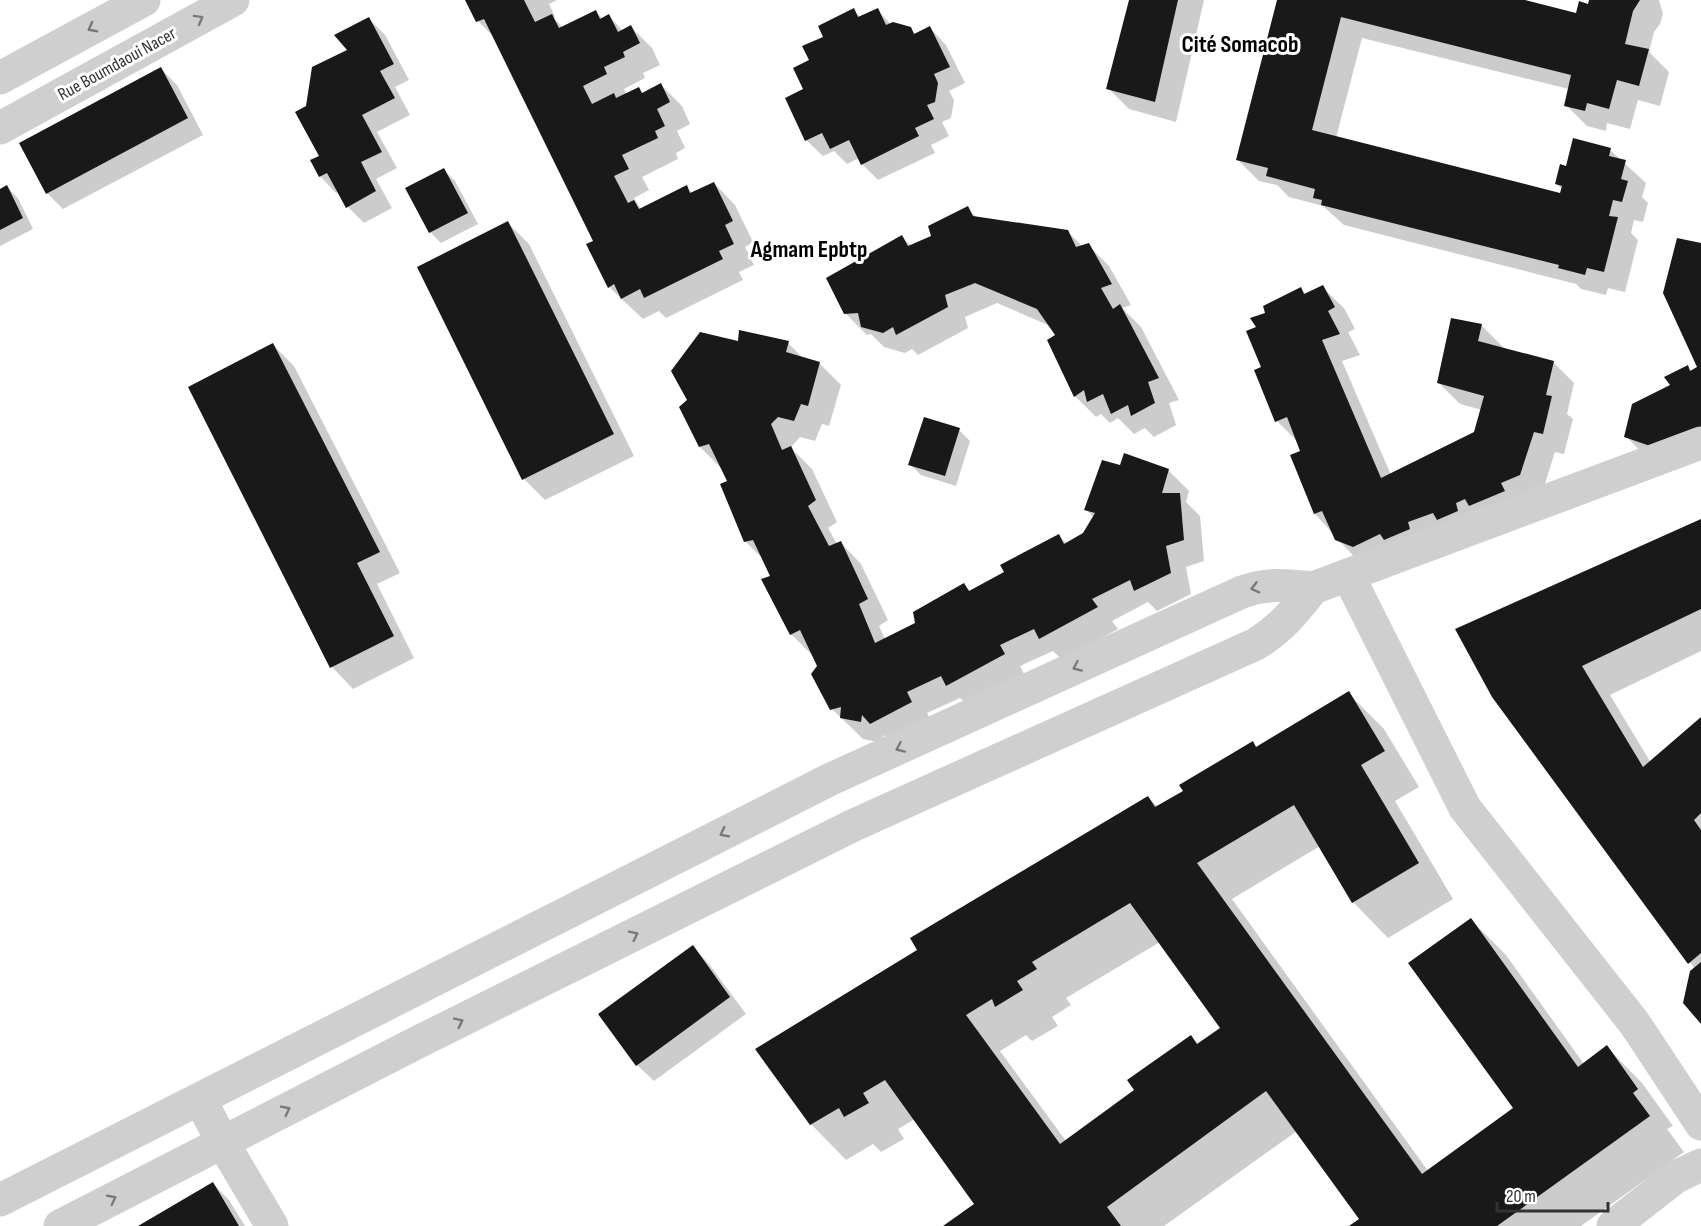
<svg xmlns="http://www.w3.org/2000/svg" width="1701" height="1226" font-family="'Sofia Sans Condensed',sans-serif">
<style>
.shadow{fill:#0003;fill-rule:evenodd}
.building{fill:#191919;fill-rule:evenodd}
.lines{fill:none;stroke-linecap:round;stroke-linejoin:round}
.minor{stroke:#cfcfcf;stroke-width:33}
.oneway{stroke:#797979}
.labels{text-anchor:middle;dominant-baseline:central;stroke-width:6;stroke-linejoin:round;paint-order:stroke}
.street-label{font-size:18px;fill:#323232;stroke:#fff}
.district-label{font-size:24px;font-weight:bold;fill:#000;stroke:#fff}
</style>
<rect width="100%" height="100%" fill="#fff"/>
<!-- shadow -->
<path class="shadow" d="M467,0H557L549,4L555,17L553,18L564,28L596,12L603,19L609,16L623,31L631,27L652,48L660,65L643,73L645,78L624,89L627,95L638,89L643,94L661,85L682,106L690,124L677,131L685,148L676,153L678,159L642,177L649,190L634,198L641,209L686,187L693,194L714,183L735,205L753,242L745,247L754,265L739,272L743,280L666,318L659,311L643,319L609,287L595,242L496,39L478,21Z
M1130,0H1204L1176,122L1129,109L1108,88Z
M1279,0H1518L1577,15L1589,6L1590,0H1659L1663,14L1660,24L1654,32L1649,52L1669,72L1660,106L1638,100L1630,129L1607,123L1606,131L1587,126L1566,105L1569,89L1362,38L1336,138L1561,195L1563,190L1557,184L1567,168L1610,150L1646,183L1642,197L1648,203L1643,222L1634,220L1631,233L1638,240L1625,292L1608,288L1606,295L1581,289L1576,284L1344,225L1323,206L1289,197L1277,185L1259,181L1238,160Z
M854,10L861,18L877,10L891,24L910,29L917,35L930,28L946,45L965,83L949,91L954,100L951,118L942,122L949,136L931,145L935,153L878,180L862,164L859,158L847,164L834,151L823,156L806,140L805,90L811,61L825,37Z
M369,19L385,35L409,80L395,87L410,115L377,132L397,168L376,179L392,208L364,223L348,207L339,191L336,193L320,176L312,161L321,156L308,107L350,50Z
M161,69L177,85L203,135L63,209L47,193Z
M444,170L455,181L478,224L441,243L430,232Z
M7,187L18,198L33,229L0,246V191Z
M967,208L977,218L1067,231L1083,247L1088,245L1109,266L1131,305L1122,308L1141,327L1179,400L1169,403L1176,425L1154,437L1145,428L1134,434L1118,418L1110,423L1101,414L1096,417L1075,396L1057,335L1050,326L997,303L965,317L968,328L918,355L912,349L905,353L884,347L871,334L867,335L846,314L902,237L911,246L933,237Z
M508,223L529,244L634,456L545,500L524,479Z
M1701,244V455L1642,453L1626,436L1688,367L1692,372L1699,368Z
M1322,287L1344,308L1355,329L1348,332L1360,355L1342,361L1391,475L1476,433L1482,410L1460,404L1438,382L1452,320L1482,326L1503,347L1502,349L1553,362L1574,383L1567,414L1573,419L1564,454L1555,452L1541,496L1358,561L1315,514L1302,452L1299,443L1277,421L1263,368L1258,328L1267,314L1300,288L1306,294Z
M739,342L788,343L804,359L819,363L841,385L829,426L822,424L815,441L800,437L792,446L793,450L812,469L837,522L828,528L837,544L840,542L861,564L888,620L879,626L885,639L916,624L964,585L971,592L1007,573L1059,536L1067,544L1084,534L1094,518L1086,509L1121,466L1168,470L1189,491L1186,502L1200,516L1204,561L1186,567L1191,594L1157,611L1148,602L1112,621L1118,629L1062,660L1053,651L1020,666L1025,676L969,706L960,698L927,713L932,723L893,744L883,735L882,743L863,739L832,709L819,666L812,655L791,634L772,577L765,561L745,541L729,482L721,468L700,447Z
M273,345L294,366L400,573L377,584L414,658L353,689L332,667L190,388Z
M959,430L970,441L956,486L921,475L910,464Z
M1701,520V651L1610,695L1651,763L1701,719V1021L1695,969L1494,696Z
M1348,693L1384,729L1419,787L1395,801L1453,899L1388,938L1353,902L1320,846L1232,899L1428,1171L1515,1109L1471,920L1506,955L1584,1064L1607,1047L1642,1083L1673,1126L1667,1129L1684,1152L1581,1226H1352L1361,1220L1297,1131L1164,1226H946L976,1204L915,1119L898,1129L904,1139L881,1152L873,1144L846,1160L811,1124L919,950L1148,797L1158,807L1185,791L1252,743L1258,748ZM1160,942L1222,1028L1199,1045L1191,1037L1136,1090L1066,1141L1000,1051L1026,1035L1032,1041L1058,1026L1052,1017L1071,1005L1066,998Z
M693,947L709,964L746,1014L654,1081L637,1065L600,1015Z
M213,1184L229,1200L245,1226H141Z"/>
<!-- building -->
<path class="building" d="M465,0H524L535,22L552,14L559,28L596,10L600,19L609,14L618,32L631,25L640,43L623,52L625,57L604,67L607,74L583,86L592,104L614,93L616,98L639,87L642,93L661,83L670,102L657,109L665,126L655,131L658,138L622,155L629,169L614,176L628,203L634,200L639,209L687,185L690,193L714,182L733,221L725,225L734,244L719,251L723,259L644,298L640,289L621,299L614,284L608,288L586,244L593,241L484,19L476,22Z
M1129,0H1178L1155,102L1106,89Z
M1277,0H1525L1576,13L1579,1L1588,4L1589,0H1640L1633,11L1625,44L1649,49L1639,86L1617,80L1609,109L1587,103L1585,111L1564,106L1571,75L1341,17L1312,130L1560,193L1562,186L1555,184L1560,164L1566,166L1573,138L1611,148L1609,156L1626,160L1621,179L1628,181L1622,202L1613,200L1609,216L1618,217L1604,272L1587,268L1585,275L1558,268L1559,265L1321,205L1322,200L1313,198L1315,189L1266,176L1268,168L1236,160Z
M854,8L858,17L878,8L886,25L893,22L911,27L914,34L930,26L950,67L934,74L938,83L935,102L927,105L934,119L915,128L919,136L861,165L849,140L830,149L822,133L805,141L785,98L803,89L793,68L809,60L802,46L823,37L818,26Z
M369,17L394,64L380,71L395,98L362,115L382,152L361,162L376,191L346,208L327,173L319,177L310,160L319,156L295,112L306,106L312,67L347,50L334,35Z
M161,67L188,118L46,194L19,143Z
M444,168L468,213L429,233L405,188Z
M7,185L23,218L0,230V189Z
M968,206L973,216L1068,230L1076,247L1089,243L1112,284L1101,288L1113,309L1120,304L1159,378L1148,382L1155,403L1131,416L1128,405L1111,414L1103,394L1087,402L1084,390L1074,397L1047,340L1055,335L1037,309L975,283L945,295L948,307L896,335L893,327L883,333L861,327L858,313L844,314L826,278L902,235L908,246L931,236L928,226Z
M508,221L614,434L522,480L417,267Z
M1677,238L1701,243V439L1659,449L1624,437L1632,404L1670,385L1664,377L1688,365L1690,371L1697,367L1663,293Z
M1323,285L1335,307L1328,311L1340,334L1322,340L1381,478L1474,432L1484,396L1437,383L1451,318L1482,324L1478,341L1554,361L1546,395L1552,396L1543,434L1534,432L1520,475L1501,483L1505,491L1469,506L1465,499L1456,503L1458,511L1437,520L1433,513L1408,522L1410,529L1384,540L1380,534L1353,547L1335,540L1322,511L1314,514L1290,455L1300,451L1287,417L1275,422L1254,370L1261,367L1246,331L1256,327L1250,318L1265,313L1263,306L1301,287L1304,294Z
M739,330L789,341L786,352L820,362L808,406L801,404L794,421L778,417L771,424L782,450L791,446L816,500L808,506L829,546L841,541L868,599L859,604L875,643L915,623L913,612L964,583L969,591L1004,572L1000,565L1059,534L1064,544L1083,533L1095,513L1084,510L1102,460L1120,465L1124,453L1169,469L1162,493H1180L1184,540L1166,546L1171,573L1134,591L1130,580L1092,599L1098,607L1039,639L1034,629L1000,645L1005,654L946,686L941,676L907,692L912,702L870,724L862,715L861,722L840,718L841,707L830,710L811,674L817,666L800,630L790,635L761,579L770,576L753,540L744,542L720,484L727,481L709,444L699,447L679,407L687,400L671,371L700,332L738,341Z
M273,343L380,552L357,563L394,636L330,668L188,387Z
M924,417L960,428L945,476L908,465Z
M1701,519V609L1582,666L1643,767L1701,717V813L1694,820L1701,830V953L1688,964L1492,697L1455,629Z
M1349,691L1385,751L1361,765L1419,863L1352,903L1294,805L1197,863L1422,1174L1513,1108L1408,963L1471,918L1578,1067L1607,1045L1638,1089L1633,1093L1650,1116L1497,1226H1349L1359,1219L1266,1091L1107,1207L1121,1226H943L974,1204L885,1080L863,1093L869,1103L844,1117L839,1108L810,1125L755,1049L917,950L910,938L1148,796L1155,807L1183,791L1179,785L1253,741L1256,747ZM1130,903L1220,1028L1197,1044L1191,1035L1127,1080L1134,1090L1060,1144L966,1015L992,999L995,1007L1023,990L1017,981L1037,969L1032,962Z
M693,945L730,997L636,1066L598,1014Z
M1701,962V1024L1683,1003L1690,971Z
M213,1182L239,1226H138Z"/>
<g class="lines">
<!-- minor -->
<path class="minor" d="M0,78L144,0
M0,128L233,0
M1348,575L1465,808L1635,1024L1701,1124
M200,1099L223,1143L272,1226
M0,1200L831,779L1242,592C1268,583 1286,585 1313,588L1701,443
M60,1226L420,1041L854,825L1256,644C1282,628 1295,611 1313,588
M1613,1226L1676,1177L1701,1165"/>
</g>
<!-- one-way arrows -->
<defs><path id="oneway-chevron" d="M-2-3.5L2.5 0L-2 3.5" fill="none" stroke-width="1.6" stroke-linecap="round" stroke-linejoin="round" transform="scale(1.5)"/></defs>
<g class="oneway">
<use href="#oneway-chevron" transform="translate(199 19) rotate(-29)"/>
<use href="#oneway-chevron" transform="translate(92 28) rotate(152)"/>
<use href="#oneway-chevron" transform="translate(1255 588) rotate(165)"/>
<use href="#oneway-chevron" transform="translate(1077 667) rotate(156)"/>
<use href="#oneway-chevron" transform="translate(900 748) rotate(156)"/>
<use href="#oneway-chevron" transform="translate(724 833) rotate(153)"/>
<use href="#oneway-chevron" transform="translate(634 935) rotate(-26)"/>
<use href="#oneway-chevron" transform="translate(459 1022) rotate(-26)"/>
<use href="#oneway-chevron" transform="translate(286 1110) rotate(-27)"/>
<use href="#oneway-chevron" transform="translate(112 1199) rotate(-27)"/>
</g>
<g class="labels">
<!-- street labels -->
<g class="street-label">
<text transform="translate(117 64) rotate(-29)">Rue Boumdaoui Nacer</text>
</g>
<!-- district labels -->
<g class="district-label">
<text x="1240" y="44">Cité Somacob</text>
<text x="809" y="249">Agmam Epbtp</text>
</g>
</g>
<!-- scale -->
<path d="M1497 1202v9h111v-9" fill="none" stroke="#323232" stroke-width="3"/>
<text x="1506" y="1202" font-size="18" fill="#323232" stroke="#ffffff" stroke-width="4.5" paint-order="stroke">20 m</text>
</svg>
